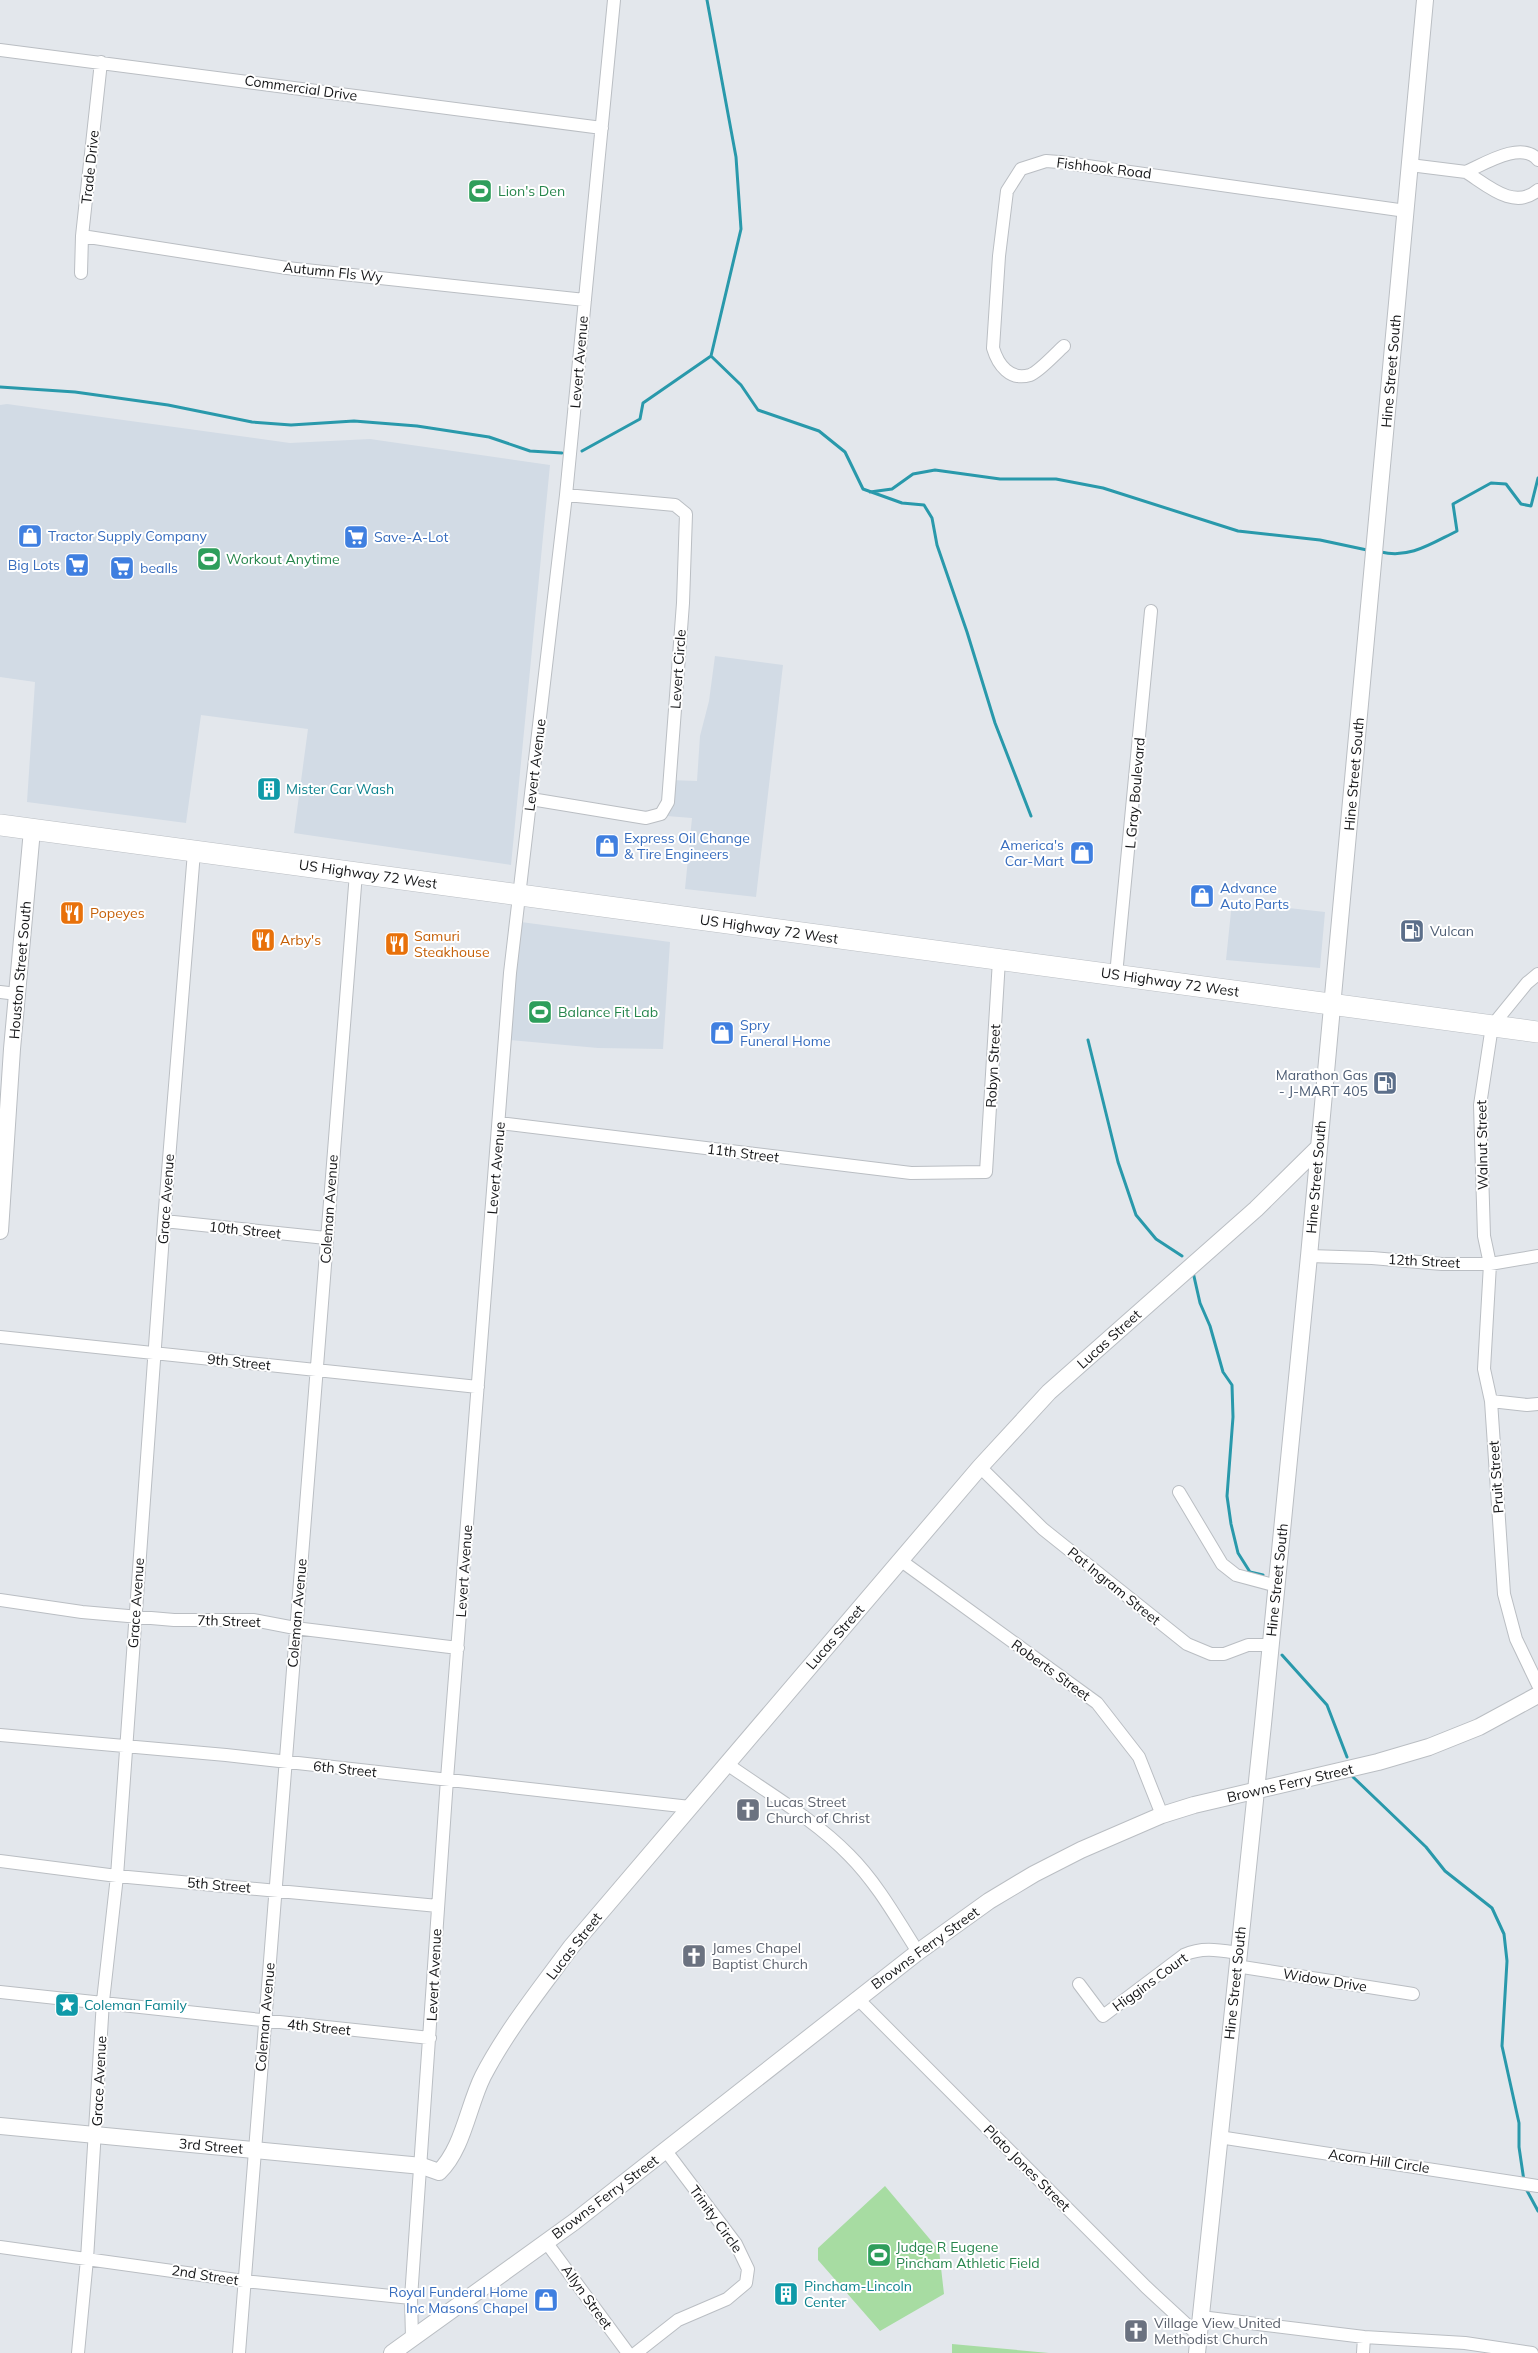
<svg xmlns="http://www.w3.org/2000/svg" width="1538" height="2353" font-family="Mulish,sans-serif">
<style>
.built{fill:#d2dbe5}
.green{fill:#a7dca2}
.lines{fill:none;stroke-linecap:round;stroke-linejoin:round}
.stream{stroke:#2999ab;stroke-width:3}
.minor-casing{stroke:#babec3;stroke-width:14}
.tertiary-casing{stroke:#babec3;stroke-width:18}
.trunk-casing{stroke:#babec3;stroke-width:22}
.minor{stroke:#fff;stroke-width:12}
.tertiary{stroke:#fff;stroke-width:16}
.trunk{stroke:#fff;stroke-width:21}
.labels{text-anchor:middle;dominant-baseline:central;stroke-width:4;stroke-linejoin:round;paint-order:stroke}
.street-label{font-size:14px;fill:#151618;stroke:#fff}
.leisure-label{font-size:14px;fill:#27864d;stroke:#fff;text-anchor:start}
.shop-label{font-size:14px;fill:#366cbe;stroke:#fff;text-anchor:start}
.culture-label{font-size:14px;fill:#0d838f;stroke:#fff;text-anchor:start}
.food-label{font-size:14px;fill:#c56008;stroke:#fff;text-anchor:start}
.service-label{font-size:14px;fill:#4e5e75;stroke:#fff;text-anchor:start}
.worship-label{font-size:14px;fill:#5b616d;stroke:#fff;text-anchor:start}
</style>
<rect width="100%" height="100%" fill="#e3e7ec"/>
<!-- built -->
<path class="built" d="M7,404L290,443L370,439L550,465L511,865L294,833L308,729L201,715L186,823L27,802L35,682L0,677V405Z
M715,656L783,665L756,897L685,889L692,818L667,816L670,780L697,781L700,736L709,701Z
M1232,902L1325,912L1320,968L1226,960Z
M521,922L670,942L663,1049L598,1048L510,1040Z"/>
<!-- green -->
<path class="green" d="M885,2186L939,2250L944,2294L880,2331L818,2260V2248Z
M952,2344L1049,2353H952Z"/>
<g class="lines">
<!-- stream -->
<path class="stream" d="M711,356L741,385L758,410L819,431L845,452L863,489L902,503L924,505L932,518L937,545L967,632L995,723L1031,816
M0,387L75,392L168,405L252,422L291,425L354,421L417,426L489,437L530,451L562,453
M582,451L640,419L643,403L711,356L741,229L736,157L707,0
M870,492L892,489L913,474L935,470L1000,479H1056L1103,488L1238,531L1320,540L1367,550
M1381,552C1410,559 1432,543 1457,531L1453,504L1491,483L1506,484L1521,504L1531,506L1538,478
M1088,1040L1118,1162L1136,1215L1156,1239L1182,1256
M1193,1272L1200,1303L1210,1326L1223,1372L1232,1385L1233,1417L1227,1496L1231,1524L1238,1553L1250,1572L1263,1575
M1282,1655L1327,1705L1347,1757
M1353,1777L1426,1847L1445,1871L1492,1908L1504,1934L1507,1961L1502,2046L1519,2123V2147L1524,2181
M1525,2187L1538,2211"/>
<defs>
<path id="minor" d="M0,50L602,128
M1538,160C1522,140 1484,164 1466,172C1487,185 1514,211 1538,190
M1410,165L1466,172
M82,236L287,268L585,300
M81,273L82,236L101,62
M1064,346C1056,353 1039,372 1030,375C1010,381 998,365 993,348L999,256L1007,191L1021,169L1046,161L1059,162L1406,211
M531,799L646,818L661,814L668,802L683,603L686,514L675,505L566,495
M1538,974L1527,983L1492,1026L1480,1105L1484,1236L1490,1264L1484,1369L1491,1401L1504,1594L1516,1639L1538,1685
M1116,975L1151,611
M0,992L17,994
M500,1123L911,1173L986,1172L999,960
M164,1221L326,1238
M1309,1256L1372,1258L1442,1264H1490L1538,1256
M0,1337L478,1387
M1491,1401L1527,1405L1538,1404
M980,1467L1043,1529L1187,1644L1211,1654H1224L1248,1645H1270
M1179,1492L1222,1564L1236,1575L1277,1586
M900,1560L1097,1703L1139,1757L1162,1815
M0,1600L82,1612L174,1620H253L295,1628L458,1648
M0,1735L226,1755L690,1807
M727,1764C768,1793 814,1819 849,1855C877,1883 897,1919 918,1952
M0,1861L117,1876L438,1906
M1236,1966L1413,1994
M1079,1984L1103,2016L1184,1955C1202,1947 1218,1950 1238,1953
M0,1992L430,2038
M857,1998L1146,2287L1199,2336
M1219,2137L1538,2186
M546,2242L628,2353
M0,2247L244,2281L411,2298
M1201,2317L1364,2337L1465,2343L1532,2353
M412,2338L411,2298L447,1779L510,973L566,495L614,0
M78,2353L87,2259L103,2001L117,1876L164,1221L194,852
M239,2353L356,873
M636,2353L678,2320L727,2299L746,2283L748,2269L736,2244L666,2151
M1363,2353L1364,2337"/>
<path id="tertiary" d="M0,1231L12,1049L32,830
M0,2126L422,2166L439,2172C463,2149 468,2106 483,2076C507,2030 540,1989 571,1947L980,1467L1049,1392L1256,1209L1318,1148
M392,2353L574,2222L918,1952L989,1901L1034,1874L1081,1850L1162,1815L1194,1805L1378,1762L1429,1747L1479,1727L1538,1695
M1197,2353L1263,1724L1309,1256L1425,0"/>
<path id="trunk" d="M0,825L1538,1032"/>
</defs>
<!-- minor casing -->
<use href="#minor" class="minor-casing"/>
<!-- tertiary casing -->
<use href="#tertiary" class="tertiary-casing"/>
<!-- trunk casing -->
<use href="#trunk" class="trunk-casing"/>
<!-- minor -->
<use href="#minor" class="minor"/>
<!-- tertiary -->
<use href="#tertiary" class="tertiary"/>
<!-- trunk -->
<use href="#trunk" class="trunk"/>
</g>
<!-- icons -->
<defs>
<symbol id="stadium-square" viewBox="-11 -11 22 22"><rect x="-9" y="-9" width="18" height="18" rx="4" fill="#2e9e5b" stroke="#fff"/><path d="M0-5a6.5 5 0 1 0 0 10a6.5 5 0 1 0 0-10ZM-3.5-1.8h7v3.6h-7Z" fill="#fff"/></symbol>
<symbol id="shop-square" viewBox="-11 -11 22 22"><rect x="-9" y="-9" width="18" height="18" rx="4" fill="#3f7fe0" stroke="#fff"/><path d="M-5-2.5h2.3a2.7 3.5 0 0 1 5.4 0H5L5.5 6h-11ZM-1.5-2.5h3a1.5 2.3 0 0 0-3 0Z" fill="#fff"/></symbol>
<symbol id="supermarket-square" viewBox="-11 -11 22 22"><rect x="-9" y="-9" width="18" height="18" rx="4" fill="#3f7fe0" stroke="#fff"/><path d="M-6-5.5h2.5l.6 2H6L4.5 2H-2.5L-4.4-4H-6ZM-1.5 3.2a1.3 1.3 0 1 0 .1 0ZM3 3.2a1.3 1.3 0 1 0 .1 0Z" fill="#fff"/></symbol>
<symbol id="building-square" viewBox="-11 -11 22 22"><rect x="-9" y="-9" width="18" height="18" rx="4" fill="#0f9aa8" stroke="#fff"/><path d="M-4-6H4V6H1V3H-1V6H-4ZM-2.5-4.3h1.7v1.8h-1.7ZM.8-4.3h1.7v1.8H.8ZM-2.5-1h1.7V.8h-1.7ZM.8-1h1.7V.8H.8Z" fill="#fff"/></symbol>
<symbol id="restaurant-square" viewBox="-11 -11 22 22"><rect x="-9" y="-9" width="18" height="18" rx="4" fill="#e8710a" stroke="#fff"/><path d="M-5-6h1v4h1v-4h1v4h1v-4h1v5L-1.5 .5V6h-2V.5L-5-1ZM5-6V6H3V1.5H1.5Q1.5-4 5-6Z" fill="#fff"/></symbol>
<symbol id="fuel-square" viewBox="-11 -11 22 22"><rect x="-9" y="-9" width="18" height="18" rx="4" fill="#5c6f8a" stroke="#fff"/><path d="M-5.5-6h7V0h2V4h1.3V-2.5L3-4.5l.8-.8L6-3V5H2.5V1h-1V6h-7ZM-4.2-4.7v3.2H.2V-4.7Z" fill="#fff"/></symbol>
<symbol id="church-square" viewBox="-11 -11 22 22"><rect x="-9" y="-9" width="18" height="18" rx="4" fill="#6b7280" stroke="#fff"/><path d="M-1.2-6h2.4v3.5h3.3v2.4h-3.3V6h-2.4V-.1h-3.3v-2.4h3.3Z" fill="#fff"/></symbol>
<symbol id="sight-square" viewBox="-11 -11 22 22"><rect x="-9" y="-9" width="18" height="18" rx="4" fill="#0f9aa8" stroke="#fff"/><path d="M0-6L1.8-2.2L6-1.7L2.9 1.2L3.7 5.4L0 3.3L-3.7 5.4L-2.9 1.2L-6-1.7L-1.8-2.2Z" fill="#fff"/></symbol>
</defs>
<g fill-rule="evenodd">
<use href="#stadium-square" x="466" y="177" width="28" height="28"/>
<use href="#shop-square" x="16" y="522" width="28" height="28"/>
<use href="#supermarket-square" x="342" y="523" width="28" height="28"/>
<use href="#stadium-square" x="195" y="545" width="28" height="28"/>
<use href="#supermarket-square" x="63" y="551" width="28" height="28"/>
<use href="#supermarket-square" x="108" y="554" width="28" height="28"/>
<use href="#building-square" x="255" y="775" width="28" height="28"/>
<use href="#shop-square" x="593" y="832" width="28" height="28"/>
<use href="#shop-square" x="1068" y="839" width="28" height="28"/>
<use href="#shop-square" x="1188" y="882" width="28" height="28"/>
<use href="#restaurant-square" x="58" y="899" width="28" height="28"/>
<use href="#fuel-square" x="1398" y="917" width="28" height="28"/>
<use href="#restaurant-square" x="249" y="926" width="28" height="28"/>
<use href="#restaurant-square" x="383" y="930" width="28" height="28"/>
<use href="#stadium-square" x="526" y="998" width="28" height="28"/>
<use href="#shop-square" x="708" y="1019" width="28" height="28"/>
<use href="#fuel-square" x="1371" y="1069" width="28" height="28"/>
<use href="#church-square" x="734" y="1796" width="28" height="28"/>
<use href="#church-square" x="680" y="1942" width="28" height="28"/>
<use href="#sight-square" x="53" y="1991" width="28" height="28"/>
<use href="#stadium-square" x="865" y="2241" width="28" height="28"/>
<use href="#building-square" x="772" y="2280" width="28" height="28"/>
<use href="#shop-square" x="532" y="2286" width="28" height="28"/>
<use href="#church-square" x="1122" y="2317" width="28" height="28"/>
</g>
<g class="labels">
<!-- street labels -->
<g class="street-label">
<text transform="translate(301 88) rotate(8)">Commercial Drive</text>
<text transform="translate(90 167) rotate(-84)">Trade Drive</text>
<text transform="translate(1104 168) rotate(7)">Fishhook Road</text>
<text transform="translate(333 272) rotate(6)">Autumn Fls Wy</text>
<text transform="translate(579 362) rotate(-85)">Levert Avenue</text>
<text transform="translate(1391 371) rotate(-85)">Hine Street South</text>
<text transform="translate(678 669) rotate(-86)">Levert Circle</text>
<text transform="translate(535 765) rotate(-83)">Levert Avenue</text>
<text transform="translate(1354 774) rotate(-85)">Hine Street South</text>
<text transform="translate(1135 793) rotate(-85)">L Gray Boulevard</text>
<text transform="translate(368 874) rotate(8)">US Highway 72 West</text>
<text transform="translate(769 929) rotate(8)">US Highway 72 West</text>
<text transform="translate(20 970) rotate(-85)">Houston Street South</text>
<text transform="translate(1170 982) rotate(8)">US Highway 72 West</text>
<text transform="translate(993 1066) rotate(-87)">Robyn Street</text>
<text transform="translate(1482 1145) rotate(-91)">Walnut Street</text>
<text transform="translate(743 1153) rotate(7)">11th Street</text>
<text transform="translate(496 1168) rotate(-85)">Levert Avenue</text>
<text transform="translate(1316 1177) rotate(-85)">Hine Street South</text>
<text transform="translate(166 1199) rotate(-86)">Grace Avenue</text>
<text transform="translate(329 1209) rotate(-86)">Coleman Avenue</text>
<text transform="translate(245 1230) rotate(6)">10th Street</text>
<text transform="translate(1424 1261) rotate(3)">12th Street</text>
<text transform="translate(1109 1339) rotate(-42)">Lucas Street</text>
<text transform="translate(239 1362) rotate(6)">9th Street</text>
<text transform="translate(1496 1477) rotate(-94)">Pruit Street</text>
<text transform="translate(464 1571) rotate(-86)">Levert Avenue</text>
<text transform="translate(1277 1580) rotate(-84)">Hine Street South</text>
<text transform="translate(1114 1586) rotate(39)">Pat Ingram Street</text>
<text transform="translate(136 1603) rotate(-86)">Grace Avenue</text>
<text transform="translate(297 1613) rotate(-85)">Coleman Avenue</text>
<text transform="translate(229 1621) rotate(2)">7th Street</text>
<text transform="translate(835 1637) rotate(-49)">Lucas Street</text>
<text transform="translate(1051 1670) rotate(36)">Roberts Street</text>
<text transform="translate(345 1769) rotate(6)">6th Street</text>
<text transform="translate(1290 1783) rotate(-13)">Browns Ferry Street</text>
<text transform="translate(219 1885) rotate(5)">5th Street</text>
<text transform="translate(574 1946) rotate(-52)">Lucas Street</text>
<text transform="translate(925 1948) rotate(-36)">Browns Ferry Street</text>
<text transform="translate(434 1975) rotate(-87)">Levert Avenue</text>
<text transform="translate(1325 1980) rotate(9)">Widow Drive</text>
<text transform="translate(1150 1982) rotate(-36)">Higgins Court</text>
<text transform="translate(1235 1983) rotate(-84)">Hine Street South</text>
<text transform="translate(265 2017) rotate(-85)">Coleman Avenue</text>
<text transform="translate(319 2027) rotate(6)">4th Street</text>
<text transform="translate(99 2081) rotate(-87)">Grace Avenue</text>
<text transform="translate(211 2146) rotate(5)">3rd Street</text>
<text transform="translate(1379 2161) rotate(8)">Acorn Hill Circle</text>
<text transform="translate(1027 2168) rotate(45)">Plato Jones Street</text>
<text transform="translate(605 2197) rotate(-37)">Browns Ferry Street</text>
<text transform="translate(716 2219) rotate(54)">Trinity Circle</text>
<text transform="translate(205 2275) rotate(9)">2nd Street</text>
<text transform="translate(587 2297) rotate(54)">Allyn Street</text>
</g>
<!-- leisure labels -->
<g class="leisure-label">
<text x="498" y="191">Lion's Den</text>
<text x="226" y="559">Workout Anytime</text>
<text x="558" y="1012">Balance Fit Lab</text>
<text x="896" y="2247">Judge R Eugene<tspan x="896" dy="16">Pincham Athletic Field</tspan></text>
</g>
<!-- shop labels -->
<g class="shop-label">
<text x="48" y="536">Tractor Supply Company</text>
<text x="374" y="537">Save-A-Lot</text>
<text x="60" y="565" text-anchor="end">Big Lots</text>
<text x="140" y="568">bealls</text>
<text x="624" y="838">Express Oil Change<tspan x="624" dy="16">&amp; Tire Engineers</tspan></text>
<text x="1064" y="845" text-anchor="end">America's<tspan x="1064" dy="16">Car-Mart</tspan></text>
<text x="1220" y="888">Advance<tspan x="1220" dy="16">Auto Parts</tspan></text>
<text x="740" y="1025">Spry<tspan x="740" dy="16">Funeral Home</tspan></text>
<text x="528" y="2292" text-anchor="end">Royal Funderal Home<tspan x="528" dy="16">Inc Masons Chapel</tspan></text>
</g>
<!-- culture labels -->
<g class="culture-label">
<text x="286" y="789">Mister Car Wash</text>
<text x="84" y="2005">Coleman Family</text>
<text x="804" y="2286">Pincham-Lincoln<tspan x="804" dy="16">Center</tspan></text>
</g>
<!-- food labels -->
<g class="food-label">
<text x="90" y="913">Popeyes</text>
<text x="414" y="936">Samuri<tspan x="414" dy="16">Steakhouse</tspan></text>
<text x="280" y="940">Arby's</text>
</g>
<!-- service labels -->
<g class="service-label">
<text x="1430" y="931">Vulcan</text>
<text x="1368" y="1075" text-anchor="end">Marathon Gas<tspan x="1368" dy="16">- J-MART 405</tspan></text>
</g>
<!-- worship labels -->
<g class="worship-label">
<text x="766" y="1802">Lucas Street<tspan x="766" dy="16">Church of Christ</tspan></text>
<text x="712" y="1948">James Chapel<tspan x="712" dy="16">Baptist Church</tspan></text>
<text x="1154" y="2323">Village View United<tspan x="1154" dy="16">Methodist Church</tspan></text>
</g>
</g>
</svg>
